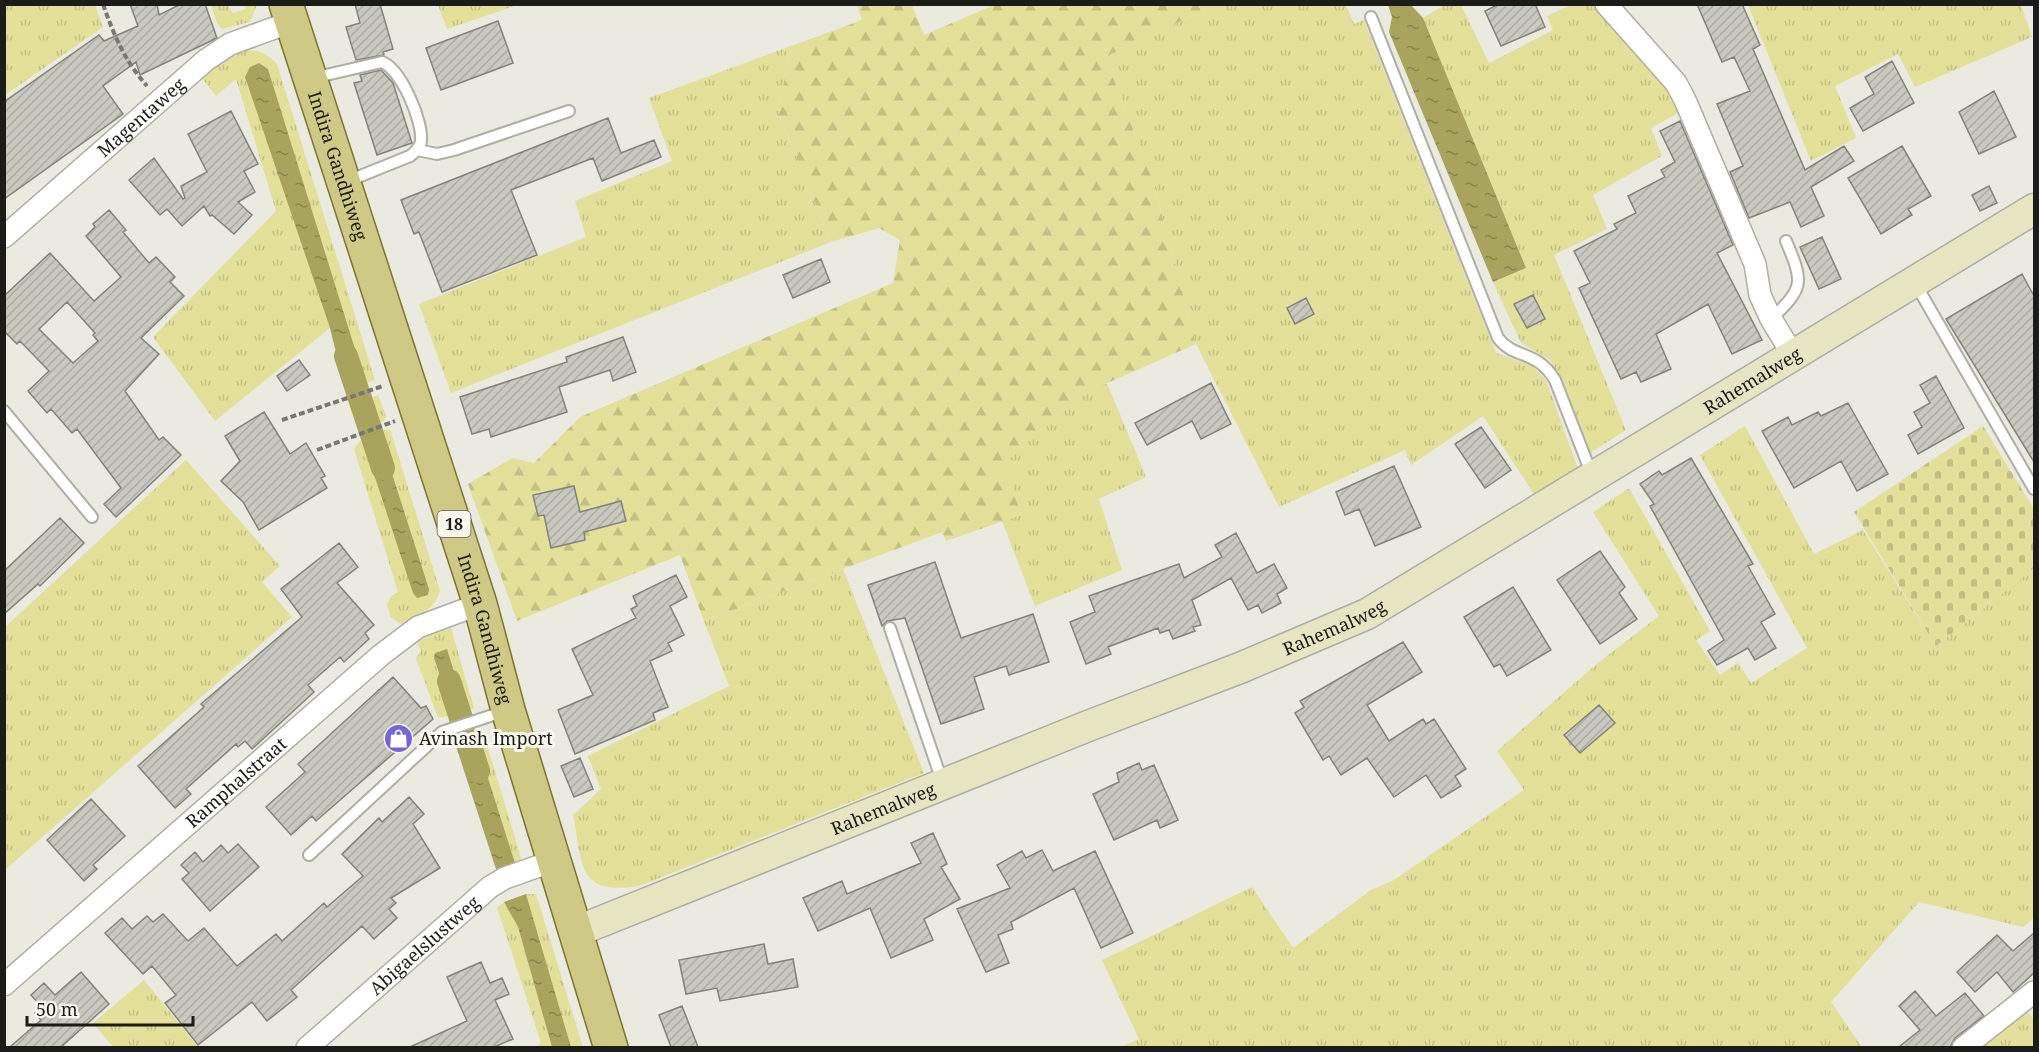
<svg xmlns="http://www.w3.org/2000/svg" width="2039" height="1052" font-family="'Noto Serif',serif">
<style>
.grass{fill:url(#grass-tufts)}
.forest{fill:url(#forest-firs)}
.cemetery{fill:url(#cemetery-stones)}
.water{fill:url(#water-ripples)}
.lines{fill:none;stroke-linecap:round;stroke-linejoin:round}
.canal{stroke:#a8a45d;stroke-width:24}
.building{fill:url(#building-hatch);stroke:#84837b;stroke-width:1.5;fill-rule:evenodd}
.lane-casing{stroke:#aeaea5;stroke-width:14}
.street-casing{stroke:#aeaea5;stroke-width:24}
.secondary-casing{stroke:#aeaea5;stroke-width:33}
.primary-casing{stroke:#7b762b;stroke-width:36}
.path{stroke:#787873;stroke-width:4;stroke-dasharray:6 3;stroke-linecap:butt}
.lane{stroke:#fff;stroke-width:10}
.street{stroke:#fff;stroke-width:21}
.secondary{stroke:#e7e5c2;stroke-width:30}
.primary{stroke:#ceca86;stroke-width:33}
.labels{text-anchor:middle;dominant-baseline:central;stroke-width:6;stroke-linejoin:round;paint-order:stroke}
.shield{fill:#f8f7ee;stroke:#5d5d58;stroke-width:1.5}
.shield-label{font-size:16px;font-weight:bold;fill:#1b1b18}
.street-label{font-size:18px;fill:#1b1b18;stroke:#f8f7ee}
.poi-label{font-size:18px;fill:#1b1b18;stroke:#f8f7ee;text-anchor:start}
</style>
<defs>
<pattern id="grass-tufts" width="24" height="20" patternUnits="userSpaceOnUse" patternTransform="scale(1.5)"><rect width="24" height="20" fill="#e3e099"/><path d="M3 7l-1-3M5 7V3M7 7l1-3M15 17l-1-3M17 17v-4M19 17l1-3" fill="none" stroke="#c2c083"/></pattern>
<pattern id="forest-firs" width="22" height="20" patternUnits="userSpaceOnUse" patternTransform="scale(1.5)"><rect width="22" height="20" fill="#e3e099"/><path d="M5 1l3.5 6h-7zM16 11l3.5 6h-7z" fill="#c2c083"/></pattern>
<pattern id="cemetery-stones" width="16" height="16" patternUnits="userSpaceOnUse" patternTransform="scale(1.5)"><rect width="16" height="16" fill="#e3e099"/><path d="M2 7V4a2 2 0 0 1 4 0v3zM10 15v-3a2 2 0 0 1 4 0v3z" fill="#c2c083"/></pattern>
<pattern id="water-ripples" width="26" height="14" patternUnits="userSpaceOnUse" patternTransform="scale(1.5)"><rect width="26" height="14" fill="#a8a45d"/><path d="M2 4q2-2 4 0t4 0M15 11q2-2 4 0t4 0" fill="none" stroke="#88854c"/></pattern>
<pattern id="building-hatch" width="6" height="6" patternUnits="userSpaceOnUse" patternTransform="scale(1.5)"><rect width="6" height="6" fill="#c9c9c0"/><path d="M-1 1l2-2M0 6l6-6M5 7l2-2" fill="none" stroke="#acaca4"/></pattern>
</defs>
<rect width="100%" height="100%" fill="#eaeae1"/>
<!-- grass -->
<path class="grass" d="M5,4L95,5L103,27L5,95Z
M211,5H227L233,13L245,9V5H257L250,22L222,29L217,23Z
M438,5V4L517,5L447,29Z
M1215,5H1346L1354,24L1364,20L1496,353L1532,366L1546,380L1578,469L1534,494L1483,416L1411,465L1405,450L1279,507L1196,344L1153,181L1105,57Z
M1444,5H1461L1489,63L1553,30L1547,16L1571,5H1598L1672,91L1680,112L1651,128L1662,156L1593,195L1607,229L1554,255L1626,430L1590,453L1561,379L1550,360L1521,343L1493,282L1526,268L1423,18Z
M1748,5H2021L2032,37L1915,87L1898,54L1835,86L1856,138L1811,161Z
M791,46L778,112L831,242L451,393L419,304L586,237L575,201L672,161L649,98Z
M243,50C259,50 267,53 277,64L375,380L363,384L268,69L259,63L288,198L330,328L215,421L153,337L276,211L236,79L216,96L202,78L233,54Z
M1107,383L1146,477L1099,499L1122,570L1035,606L1002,521L1021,515L1004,463L1076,397Z
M378,395L386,416L384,421L374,423L376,418L369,399Z
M1745,426L1814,554L1863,530L1936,646L2034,568V918L2023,927L1919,902L1831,1002L1862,1047H1121L1139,1039L1102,960L1252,887L1293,948L1371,890L1394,880L1524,790L1497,751L1599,662L1659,616L1593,512L1629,488L1710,631L1696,640L1720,675L1738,663L1751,683L1807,648L1700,455Z
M390,429L440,591C435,609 418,617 403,626L391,617L387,605L391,596L398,592L354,449L360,441L366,440L365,447L429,589L380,436L382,430Z
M186,460L280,566L262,582L292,617L5,870V627Z
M843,569L924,773L639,886C576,896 583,864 573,815L601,789L588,756L729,686L704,621Z
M451,628L474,708L466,711L446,649L434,658L453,715L438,718L416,658L421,651L416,640Z
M480,734L485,738L522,861L515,863L475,737Z
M526,894H536L583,1047H571Z
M504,902L518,927L552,1047H536L541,1043L497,907Z
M144,980L198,1047H113L93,1023Z
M2023,1009L2034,1018V1047L1979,1048Z"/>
<!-- forest -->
<path class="forest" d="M857,5H912L924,35L994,5H1215L1105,57L1153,181L1196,344L1076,397L1005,463L1021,515L946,541L942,532L704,621L680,555L517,621L468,484L512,458L534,463L580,417L893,283L900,240L879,228L831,242L778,112L791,46L862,20Z"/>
<!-- cemetery -->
<path class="cemetery" d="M1983,426L2034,509V568L1936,646L1854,512Z"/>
<!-- water -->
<path class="water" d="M1388,5H1411L1423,18L1526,268L1493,282L1389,32L1392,17Z
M259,63L268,69L355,349L363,384L345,389L330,328L245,77L250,67Z
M369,399L376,419L374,423L360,427L351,404Z
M380,436L429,589L428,595L417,598L413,593L365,447L366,440Z
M447,649L466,711L453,715L434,658L435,653Z
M475,737L515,863L496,869L455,743Z
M526,894L571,1047H552L518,927L504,902Z"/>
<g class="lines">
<!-- canal -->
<path class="canal" d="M346,356L383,468
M449,681L478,771"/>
</g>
<!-- building -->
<path class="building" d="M130,4H157L159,15L181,4H205L217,38L140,75L136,62L103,86L123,114L4,199V102L99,35L104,41L138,26Z
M355,4H380L393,49L383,52L384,55L356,60L346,27L360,23Z
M1499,4H1535L1545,27L1501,46L1485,11Z
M1697,4H1742L1760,45L1753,49L1805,170L1844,146L1854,161L1811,187L1824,216L1801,227L1790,202L1749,218L1730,172L1743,166L1717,104L1750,91L1734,57L1722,62Z
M498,21L513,63L441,90L426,48Z
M1892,61L1914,103L1863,131L1850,108L1874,94L1865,77Z
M381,70L393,83L412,143L377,155L354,83L362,81L360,75Z
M1994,91L2016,137L1979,154L1959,112Z
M231,111L258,164L244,171L255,192L238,202L252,215L234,234L212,215L210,216L204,206L182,226L167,209L160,215L129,180L154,158L183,199L185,198L181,186L207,172L188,134Z
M608,118L621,153L654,140L661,157L602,181L593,158L511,190L537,255L442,292L419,232L414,234L401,200Z
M1680,121L1733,245L1717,253L1762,340L1732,354L1708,304L1656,334L1671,369L1641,382L1636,372L1621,379L1579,288L1590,283L1574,251L1617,229L1614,224L1636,213L1628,196L1665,177L1661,170L1675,162L1660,131Z
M1902,146L1931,196L1908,209L1912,215L1881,234L1848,178Z
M1989,186L1997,203L1980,211L1972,195Z
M109,210L126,230L123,232L149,263L156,257L175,277L170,282L184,296L141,338L159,354L125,391L159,440L163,437L181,455L116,517L104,504L121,488L77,429L72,433L51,409L47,413L28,391L49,371L20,341L17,344L4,331V296L50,253L94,301L121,277L86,236L95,227L93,224ZM67,302L95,333L93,335L98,341L73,363L39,329Z
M1822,237L1841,279L1819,289L1800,247Z
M821,259L830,282L793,298L783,275Z
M2022,274L2034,296V462L1946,319Z
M1533,295L1545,319L1527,328L1514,304Z
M1306,298L1314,314L1295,324L1287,308Z
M623,337L636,372L613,381L610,370L559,387L567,412L491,437L489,429L472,434L460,397L567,362L566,357Z
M299,360L310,375L287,391L277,376Z
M1936,376L1964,428L1918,454L1908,435L1922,427L1914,412L1930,403L1920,385Z
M1211,383L1231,424L1201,439L1192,421L1147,445L1135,423Z
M1848,403L1888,474L1857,491L1841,461L1794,488L1762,431L1788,417L1792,425L1818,412L1821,416Z
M264,412L290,454L306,443L325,476L321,478L327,488L259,530L243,502L221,481L240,461L225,436Z
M1481,427L1511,470L1485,488L1455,444Z
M1691,458L1753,564L1748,566L1775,614L1761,622L1776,648L1755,660L1748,648L1717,665L1708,651L1724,640L1650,506L1654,504L1640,484L1659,471L1662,475Z
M1394,466L1421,527L1375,546L1359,509L1345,515L1336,492Z
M574,486L580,512L621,501L626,521L584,532L585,540L551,548L544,515L538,516L533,495Z
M60,518L84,543L40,586L38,584L4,614V571Z
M1236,533L1257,573L1274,564L1287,588L1277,594L1281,603L1262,613L1258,605L1248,610L1231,578L1192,600L1201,625L1193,627L1195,631L1173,639L1169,630L1160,633L1158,628L1108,647L1111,654L1086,664L1070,622L1095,612L1089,596L1179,564L1184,578L1222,557L1215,545Z
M339,543L358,567L337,583L374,625L365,633L369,639L344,662L340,657L308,685L314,692L252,749L245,741L238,747L236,744L186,789L191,794L175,808L138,766L204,707L201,704L302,617L281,589Z
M1600,551L1625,587L1619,593L1637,619L1600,644L1557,580Z
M935,562L961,638L1033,614L1049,662L1009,675L1006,666L974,677L984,709L941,724L905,618L887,621L882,626L868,585Z
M676,575L687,597L670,606L684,635L668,643L672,651L650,661L668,707L653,713L655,720L575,754L558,710L593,695L572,649L636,618L631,609L637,606L633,596Z
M1513,587L1551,650L1507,676L1500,664L1494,667L1464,617Z
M1403,642L1422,672L1367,705L1389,741L1423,719L1426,724L1434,719L1466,769L1455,776L1461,786L1441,798L1426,775L1394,797L1367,758L1341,775L1329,756L1323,760L1295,713L1304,707L1300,701Z
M393,677L421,708L426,706L433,719L316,821L312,816L291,835L266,807L305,772L298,764Z
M1599,705L1615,723L1580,753L1564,735Z
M580,758L593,789L574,797L561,766Z
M1139,763L1142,770L1154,765L1178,820L1160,828L1157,820L1114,840L1093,794L1119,782L1117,773Z
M409,797L424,814L413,824L440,868L391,898L396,903L389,909L397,918L374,939L362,926L291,990L297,997L267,1021L252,1002L198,1045L165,1003L176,995L152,966L143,974L105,933L122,918L132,929L147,916L153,922L163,914L188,941L204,928L237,966L276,934L282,941L324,903L327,907L363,876L342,854L379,818L382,822Z
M91,799L125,836L93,865L97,869L84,881L47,840Z
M933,833L947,864L941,867L960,899L924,919L933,940L891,958L870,908L818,931L803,898L842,881L847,894L921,863L911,843Z
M238,844L259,867L210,911L182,879L189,873L181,865L195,852L203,862L221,845L228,853Z
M1042,850L1053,871L1095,851L1133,933L1101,948L1074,888L1011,922L1013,929L998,935L1009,963L986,972L957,909L1010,888L997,865L1022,851L1026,858Z
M2034,933V973L2013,992L1997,972L1975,992L1957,972L1997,935L2013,951Z
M764,944L768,964L793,959L798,987L720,1001L717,988L686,994L679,960Z
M481,962L490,983L502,978L509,994L495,1000L513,1039L494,1047H410L467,1021L447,977Z
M81,972L109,1004L61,1047H10L41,1020L35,1013L42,1007L31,995L44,983L55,995Z
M1915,991L1936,1016L1965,993L1984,1016L1955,1038L1950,1047H1899L1920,1030L1899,1006Z
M682,1006L698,1047H671L659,1015Z"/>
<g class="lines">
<defs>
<path id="lane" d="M1371,17L1498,338C1515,360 1536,349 1555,380L1592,475
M313,78L382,62C401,69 423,121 421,141C420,148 415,152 410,156L348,181
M417,150L437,154L454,150L569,111
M1915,283L2034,489
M1771,319C1804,288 1804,283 1786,241
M4,411L92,517
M890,628L943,784
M309,855L442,732L505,711"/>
<g id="street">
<path d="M1606,4L1676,83L1685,100L1755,264L1760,295L1771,319L1793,355"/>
<path id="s1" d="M4,237L206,60L230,44L291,22"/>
<path id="s2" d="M4,985L381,655L418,627L480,604"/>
<path id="s3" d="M307,1048L490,887L505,878L553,861"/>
<path d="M1963,1048L2034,992"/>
</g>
<g id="secondary">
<path id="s4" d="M575,932L1088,726L1240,668L1367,614L2034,209"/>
</g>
<g id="primary">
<path id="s5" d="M286,4L480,604L508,710L611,1048"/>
</g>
</defs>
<!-- lane casing -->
<use href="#lane" class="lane-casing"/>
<!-- street casing -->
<use href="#street" class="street-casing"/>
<!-- secondary casing -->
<use href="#secondary" class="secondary-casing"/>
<!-- primary casing -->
<use href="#primary" class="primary-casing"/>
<!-- path -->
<path class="path" d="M103,4C114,36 125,61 147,86
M282,420L383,386
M317,450L395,421"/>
<!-- lane -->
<use href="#lane" class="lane"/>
<!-- street -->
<use href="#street" class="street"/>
<!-- secondary -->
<use href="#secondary" class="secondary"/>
<!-- primary -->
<use href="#primary" class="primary"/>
</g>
<!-- icons -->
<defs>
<symbol id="shop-disc" viewBox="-11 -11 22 22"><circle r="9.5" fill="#7464de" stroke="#f8f7ee"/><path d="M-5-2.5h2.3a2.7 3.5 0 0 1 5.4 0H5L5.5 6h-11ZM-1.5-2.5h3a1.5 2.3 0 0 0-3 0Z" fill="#fff"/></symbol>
</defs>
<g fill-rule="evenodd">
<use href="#shop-disc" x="382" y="722" width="33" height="33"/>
</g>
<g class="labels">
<!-- shield labels -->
<rect class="shield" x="437.5" y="511" width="33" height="26" rx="4.5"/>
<g class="shield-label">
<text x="454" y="524">18</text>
</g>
<!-- street labels -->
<g class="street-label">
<text stroke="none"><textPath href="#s1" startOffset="182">Magentaweg</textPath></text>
<text stroke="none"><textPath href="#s5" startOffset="170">Indira Gandhiweg</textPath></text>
<text stroke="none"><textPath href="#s4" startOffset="1304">Rahemalweg</textPath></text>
<text stroke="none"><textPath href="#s4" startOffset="818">Rahemalweg</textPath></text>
<text stroke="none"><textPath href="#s5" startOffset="656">Indira Gandhiweg</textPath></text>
<text stroke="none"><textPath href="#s2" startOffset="308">Ramphalstraat</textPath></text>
<text stroke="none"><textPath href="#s4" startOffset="332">Rahemalweg</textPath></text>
<text stroke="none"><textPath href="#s3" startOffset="156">Abigaelslustweg</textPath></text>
</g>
<!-- poi labels -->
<g class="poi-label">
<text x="419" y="738">Avinash Import</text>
</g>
</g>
<!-- border -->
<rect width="2039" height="1052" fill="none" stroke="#1b1b18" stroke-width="12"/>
<!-- scale -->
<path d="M27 1016v9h166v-9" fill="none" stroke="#1b1b18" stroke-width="3"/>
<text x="36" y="1016" font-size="18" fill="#1b1b18" stroke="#f8f7ee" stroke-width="4.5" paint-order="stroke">50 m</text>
</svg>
